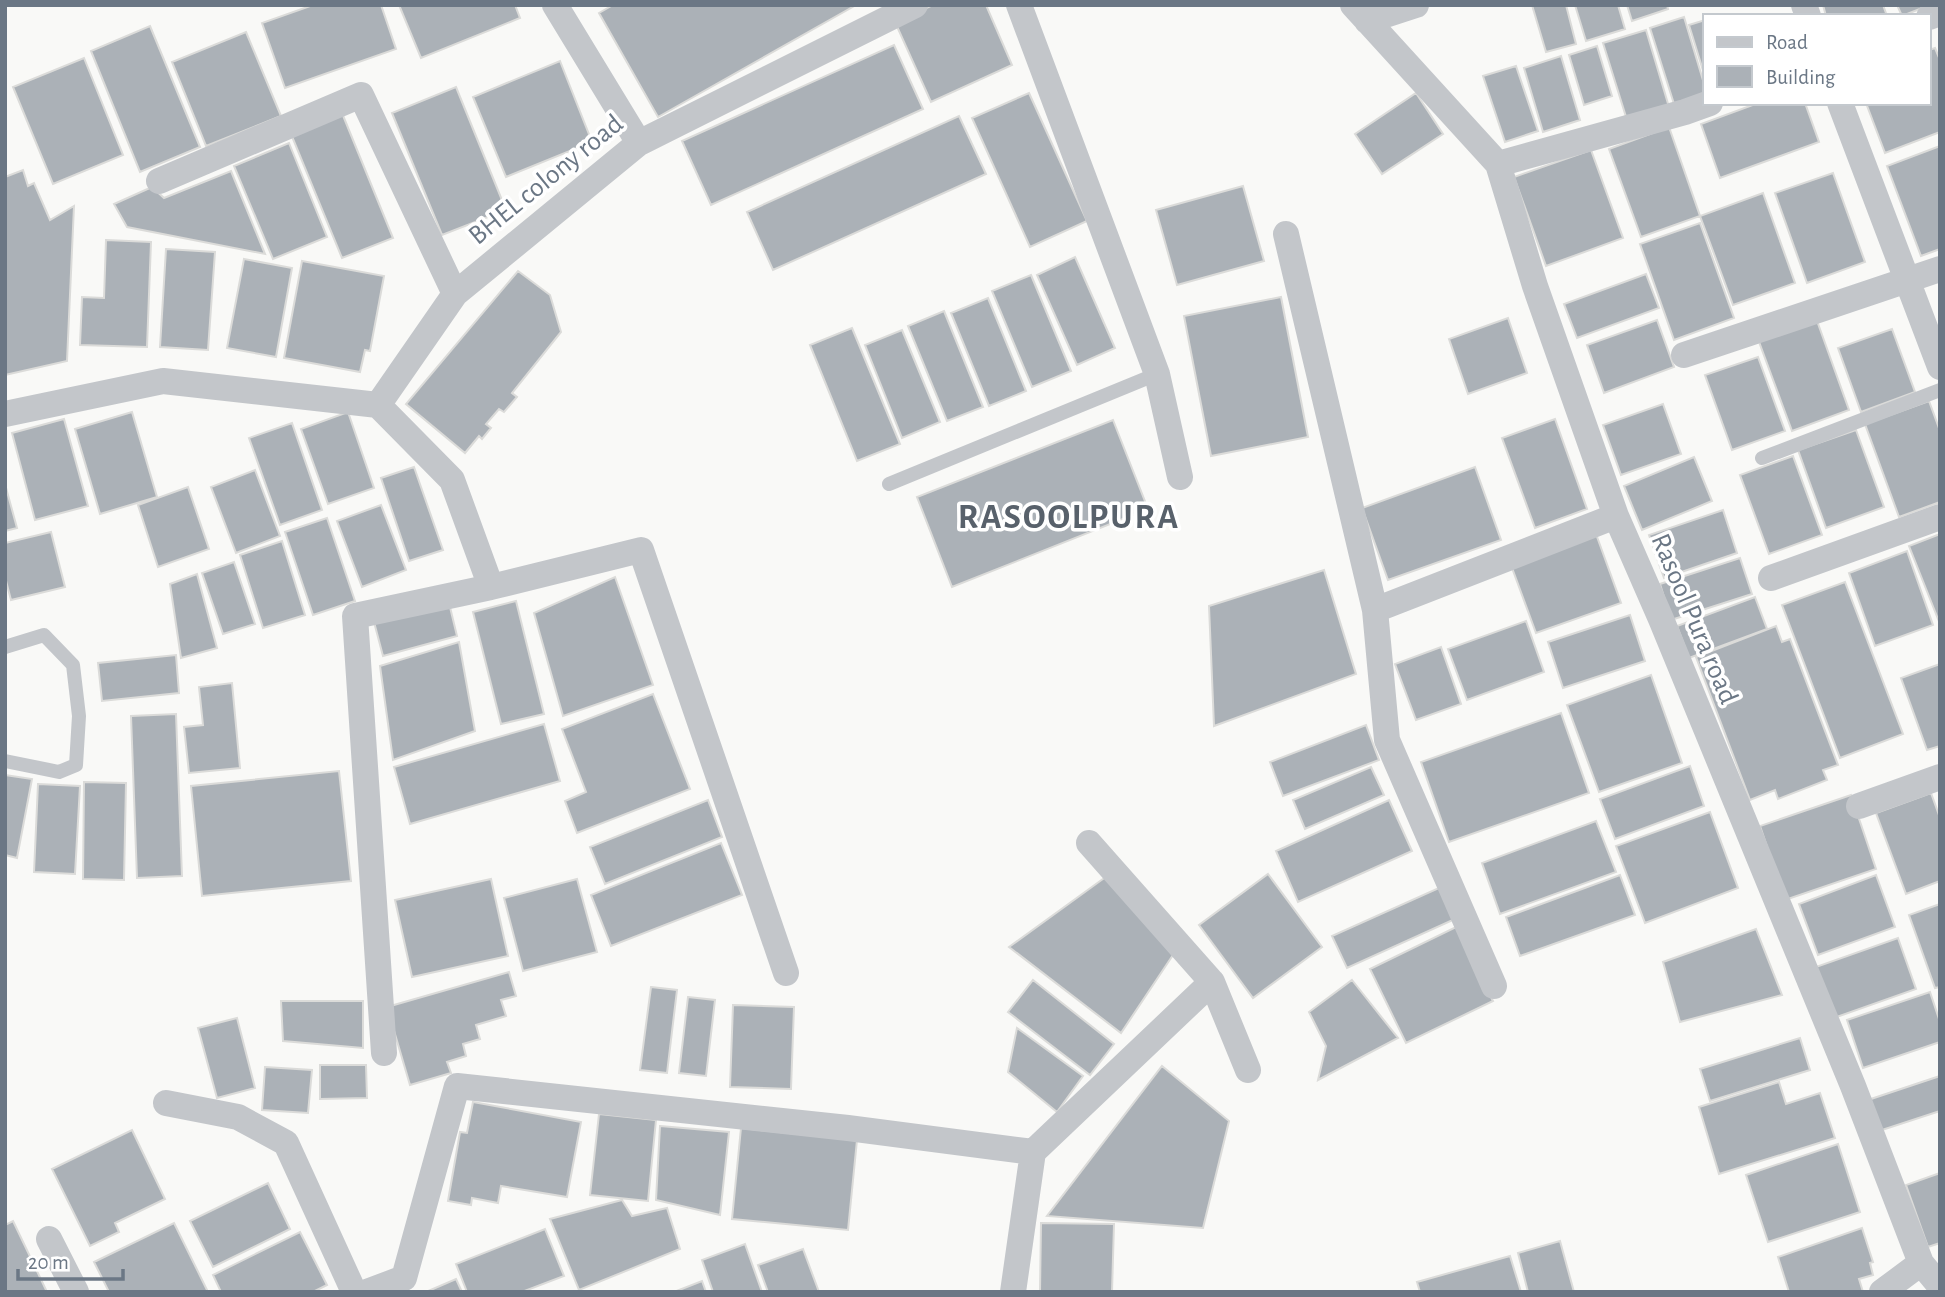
<svg xmlns="http://www.w3.org/2000/svg" width="1945" height="1297" font-family="'Alegreya Sans',sans-serif">
<style>
.building{fill:#abb1b7;stroke:#dbdbd9;stroke-width:2}
.lines{fill:none;stroke-linecap:round;stroke-linejoin:round}
.service{stroke:#c3c6ca;stroke-width:14}
.minor{stroke:#c3c6ca;stroke-width:26}
.labels{text-anchor:middle;dominant-baseline:central;stroke-width:7;stroke-linejoin:round;paint-order:stroke}
.street-label{font-size:28px;fill:#6b7785;stroke:#fff}
.district-label{font-size:35px;font-weight:bold;letter-spacing:2px;fill:#58616b;stroke:#fff}
</style>
<rect width="100%" height="100%" fill="#f9f9f7"/>
<!-- building -->
<path class="building" d="M313,5H381L396,49L285,88L262,23Z
M399,5H515L520,18L421,58Z
M613,5H856L658,117L599,13Z
M933,5H986L1012,65L931,102L895,22Z
M1532,5H1566L1576,44L1546,52Z
M1575,5H1618L1625,29L1586,41Z
M1627,5H1667L1668,9L1632,21Z
M1823,5H1883L1887,16H1826Z
M1897,5H1930L1902,16Z
M1684,17L1705,87V95L1674,104L1650,28Z
M1705,20V77L1689,25Z
M150,26L200,147L140,172L91,51Z
M1646,30L1669,107L1627,120L1603,43Z
M246,32L281,116L206,146L172,62Z
M894,45L923,109L711,205L682,141Z
M1597,46L1612,96L1584,105L1569,55Z
M1935,48L1940,60V132L1885,153L1866,103H1929V50Z
M1561,56L1580,120L1543,132L1524,68Z
M84,58L123,155L53,184L13,87Z
M560,61L592,142L506,177L473,97Z
M1516,66L1538,131L1505,142L1483,76Z
M456,87L506,210L442,235L392,113Z
M1029,93L1087,221L1030,247L972,118Z
M1416,93L1443,134L1382,174L1355,134Z
M1758,103H1805L1819,142L1720,178L1701,124Z
M342,113L393,238L342,258L291,134Z
M959,116L986,174L773,270L747,212Z
M1669,127L1700,216L1641,237L1609,149Z
M289,143L327,237L273,259L234,166Z
M1940,146V249L1921,256L1887,166Z
M1591,150L1623,238L1546,266L1514,177Z
M23,170L28,186L34,183L50,220L74,206L67,361L5,375V177Z
M231,171L265,254L127,227L114,204L152,187L164,198Z
M1833,173L1865,262L1807,283L1775,193Z
M1243,186L1264,261L1177,285L1156,210Z
M1763,193L1795,283L1733,305L1700,216Z
M1700,223L1734,318L1674,340L1640,244Z
M106,240L151,242L147,347L80,345L82,297L104,298Z
M166,249L215,252L208,350L160,347Z
M1075,257L1115,348L1077,365L1037,275Z
M244,259L292,268L276,357L227,348Z
M302,261L384,276L370,351L365,350L360,372L284,358Z
M518,271L550,295L561,332L512,393L517,397L504,412L499,409L486,424L491,428L482,439L479,436L465,453L406,404Z
M1646,274L1659,308L1577,338L1564,304Z
M1031,275L1071,371L1032,387L992,291Z
M1281,297L1308,437L1211,456L1184,316Z
M988,298L1026,391L989,406L951,313Z
M944,311L983,407L947,421L908,326Z
M1508,318L1527,373L1468,394L1449,339Z
M1816,318L1849,410L1792,431L1758,339Z
M1657,320L1674,367L1604,393L1587,345Z
M852,328L900,444L857,461L810,345Z
M1892,329L1915,392L1861,412L1838,348Z
M902,330L940,422L902,438L865,345Z
M1758,357L1785,431L1732,450L1705,375Z
M1929,401L1940,431V502L1899,517L1865,424Z
M1663,404L1681,454L1621,475L1603,425Z
M132,412L157,497L100,514L75,429Z
M348,412L374,488L328,504L301,429Z
M64,419L88,506L35,520L12,433Z
M1555,419L1587,509L1535,528L1502,438Z
M1113,420L1148,509L952,587L917,497Z
M292,423L322,510L280,525L249,438Z
M1856,430L1884,507L1826,528L1798,450Z
M1793,456L1822,535L1769,554L1740,475Z
M1694,457L1712,501L1642,530L1624,486Z
M414,467L443,550L409,561L381,478Z
M1475,467L1501,540L1388,580L1362,508Z
M255,470L280,536L236,553L211,487Z
M5,484L17,528L5,531Z
M188,487L209,549L158,567L138,505Z
M381,505L406,570L362,587L337,521Z
M1723,510L1737,553L1664,578L1649,535Z
M327,518L355,601L313,615L285,532Z
M51,532L65,587L11,600L5,577V543Z
M1596,534L1621,603L1536,633L1511,565Z
M1940,534V624L1909,546Z
M282,541L305,615L263,628L240,555Z
M1907,551L1933,625L1875,646L1849,573Z
M1740,558L1752,594L1671,620L1660,584Z
M234,562L255,624L223,634L202,573Z
M1324,570L1356,674L1214,726L1209,606Z
M197,574L217,648L181,658L170,584Z
M615,577L653,685L563,716L534,613Z
M1845,582L1903,734L1840,758L1782,605Z
M1755,597L1767,629L1689,658L1677,626Z
M516,601L544,714L501,724L473,612Z
M449,603L457,636L383,656L374,622Z
M1630,615L1645,661L1563,688L1548,642Z
M1526,621L1544,672L1467,700L1448,649Z
M1776,626L1782,642L1790,639L1838,765L1823,770L1827,780L1778,799L1775,790L1750,800L1696,657Z
M459,642L475,731L393,760L380,666Z
M1441,647L1461,704L1416,720L1395,664Z
M176,655L179,693L102,701L98,663Z
M1940,664V746L1927,750L1901,678Z
M1651,675L1682,763L1599,792L1567,705Z
M232,683L240,768L189,773L184,727L203,725L199,687Z
M653,694L690,789L577,833L565,801L586,792L562,729Z
M1561,713L1589,793L1449,842L1421,762Z
M176,714L182,876L137,878L131,716Z
M544,724L560,781L410,824L394,767Z
M1366,725L1379,760L1283,796L1270,762Z
M1690,766L1704,806L1615,839L1600,799Z
M1371,767L1384,795L1305,829L1293,800Z
M339,771L351,881L202,896L191,786Z
M5,775L32,779L17,858L5,855Z
M84,782L126,783L124,880L83,879Z
M38,784L80,786L75,874L34,872Z
M1931,793L1940,818V881L1906,894L1876,813Z
M1851,795L1876,869L1785,900L1760,826Z
M708,800L722,837L605,884L590,847Z
M1389,800L1412,851L1298,902L1276,851Z
M1710,812L1738,888L1645,923L1616,846Z
M1596,821L1616,872L1500,914L1482,863Z
M721,843L742,895L611,946L591,895Z
M1268,874L1322,947L1253,998L1199,925Z
M1620,875L1635,915L1520,956L1506,917Z
M1876,875L1895,927L1818,955L1799,904Z
M1107,876L1179,946L1121,1033L1009,947Z
M491,879L508,956L412,977L395,900Z
M577,879L597,952L523,971L504,898Z
M1441,887L1455,919L1347,968L1332,936Z
M1940,904V987L1935,988L1909,915Z
M1456,927L1493,1001L1406,1043L1370,969Z
M1756,929L1782,995L1680,1022L1663,962Z
M1898,938L1916,989L1831,1019L1813,968Z
M509,972L516,996L501,1000L506,1016L476,1025L480,1039L463,1044L466,1056L447,1062L451,1073L410,1085L387,1007Z
M1033,980L1114,1044L1090,1075L1008,1012Z
M1352,980L1398,1038L1318,1080L1326,1046L1309,1012Z
M651,987L677,990L667,1073L640,1070Z
M1930,992L1940,1022V1042L1863,1068L1847,1020Z
M688,997L715,1000L706,1076L679,1073Z
M281,1001H363V1048L283,1041Z
M733,1005L794,1007L791,1089L730,1087Z
M237,1018L255,1088L217,1098L198,1028Z
M1017,1028L1083,1076L1057,1112L1008,1072Z
M1800,1038L1810,1070L1710,1101L1700,1069Z
M320,1065H366L367,1098L320,1099Z
M1162,1066L1229,1121L1203,1228L1047,1216Z
M265,1067L312,1070L308,1113L262,1110Z
M1940,1076V1111L1879,1131L1868,1100Z
M1779,1082L1786,1104L1820,1093L1835,1138L1719,1174L1699,1107Z
M473,1102L581,1122L567,1197L501,1186L498,1203L472,1198L471,1205L448,1201L460,1132L467,1133Z
M599,1114L656,1120L648,1201L590,1195Z
M660,1126L729,1132L720,1215L656,1200Z
M741,1128L857,1140L848,1230L732,1219Z
M132,1130L165,1199L115,1223L119,1232L90,1246L52,1169Z
M1838,1144L1860,1212L1768,1242L1746,1175Z
M1940,1173V1243L1928,1247L1906,1185Z
M268,1183L290,1229L213,1267L190,1221Z
M622,1200L632,1216L667,1208L680,1249L579,1290L550,1219Z
M13,1221L47,1292H5V1225Z
M174,1223L208,1292H109L94,1262Z
M1041,1223L1114,1224L1112,1292H1040Z
M1862,1228L1873,1262L1870,1263L1873,1275L1859,1279L1863,1292H1789L1778,1257Z
M545,1229L564,1276L522,1292H467L456,1264Z
M300,1232L327,1285L313,1292H221L213,1275Z
M1560,1241L1574,1292H1528L1518,1253Z
M745,1244L762,1292H713L702,1260Z
M803,1249L819,1292H768L758,1265Z
M1510,1256L1521,1292H1420L1417,1282Z
M456,1279L462,1292H426Z
M702,1281L706,1292H674Z"/>
<g class="lines">
<!-- service -->
<path class="service" d="M1762,458L1940,390
M889,484L1157,374
M5,647L44,635L73,665L79,716L76,765L59,772L5,761"/>
<!-- minor -->
<path class="minor" d="M555,5L639,143
M1019,5L1157,374L1180,477
M1353,5L1498,164L1535,286L1616,516L1661,619L1853,1086L1921,1263L1940,1286
M1804,5L1808,16
M1929,17L1940,13
M1367,21L1416,5
M1840,103L1940,367
M1498,164L1685,112L1710,103
M159,181L361,95L455,294
M1286,234L1375,610
M1684,355L1940,269
M378,405L452,480L491,587
M5,414L163,381L378,405L455,294L639,143L915,5
M1771,578L1940,517
M1859,806L1940,777
M1212,982L1248,1070
M1494,986L1387,740L1375,610L1616,516
M384,1053L355,616L491,587L641,550L786,973
M166,1103L238,1117L286,1143L354,1292
M49,1239L76,1292
M367,1292L404,1278L457,1086L848,1128L1033,1152
M1013,1292L1033,1152L1212,982L1089,843
M1882,1292L1921,1263"/>
</g>
<g class="labels">
<!-- street labels -->
<g class="street-label">
<text transform="translate(546 180) rotate(-39)">BHEL colony road</text>
<text transform="translate(1694 619) rotate(67)">Rasool Pura road</text>
</g>
<!-- district labels -->
<g class="district-label">
<text x="1069" y="517">RASOOLPURA</text>
</g>
</g>
<!-- border -->
<rect width="1945" height="1297" fill="none" stroke="#6b7785" stroke-width="14"/>
<!-- legend -->
<rect x="1703" y="14" width="228" height="91" fill="#ffffff" stroke="#c4c9ce" stroke-width="2"/>
<rect x="1717" y="37" width="35" height="10" fill="#c3c6ca" stroke="#c4c9ce" stroke-width="2"/>
<text x="1766" y="49" font-size="21" fill="#6b7785">Road</text>
<rect x="1717" y="66" width="35" height="21" fill="#abb1b7" stroke="#c4c9ce" stroke-width="2"/>
<text x="1766" y="84" font-size="21" fill="#6b7785">Building</text>
<!-- scale -->
<path d="M18 1269v10h105v-10" fill="none" stroke="#6b7785" stroke-width="3.5"/>
<text x="28" y="1269" font-size="21" fill="#6b7785" stroke="#ffffff" stroke-width="5" paint-order="stroke">20 m</text>
</svg>
